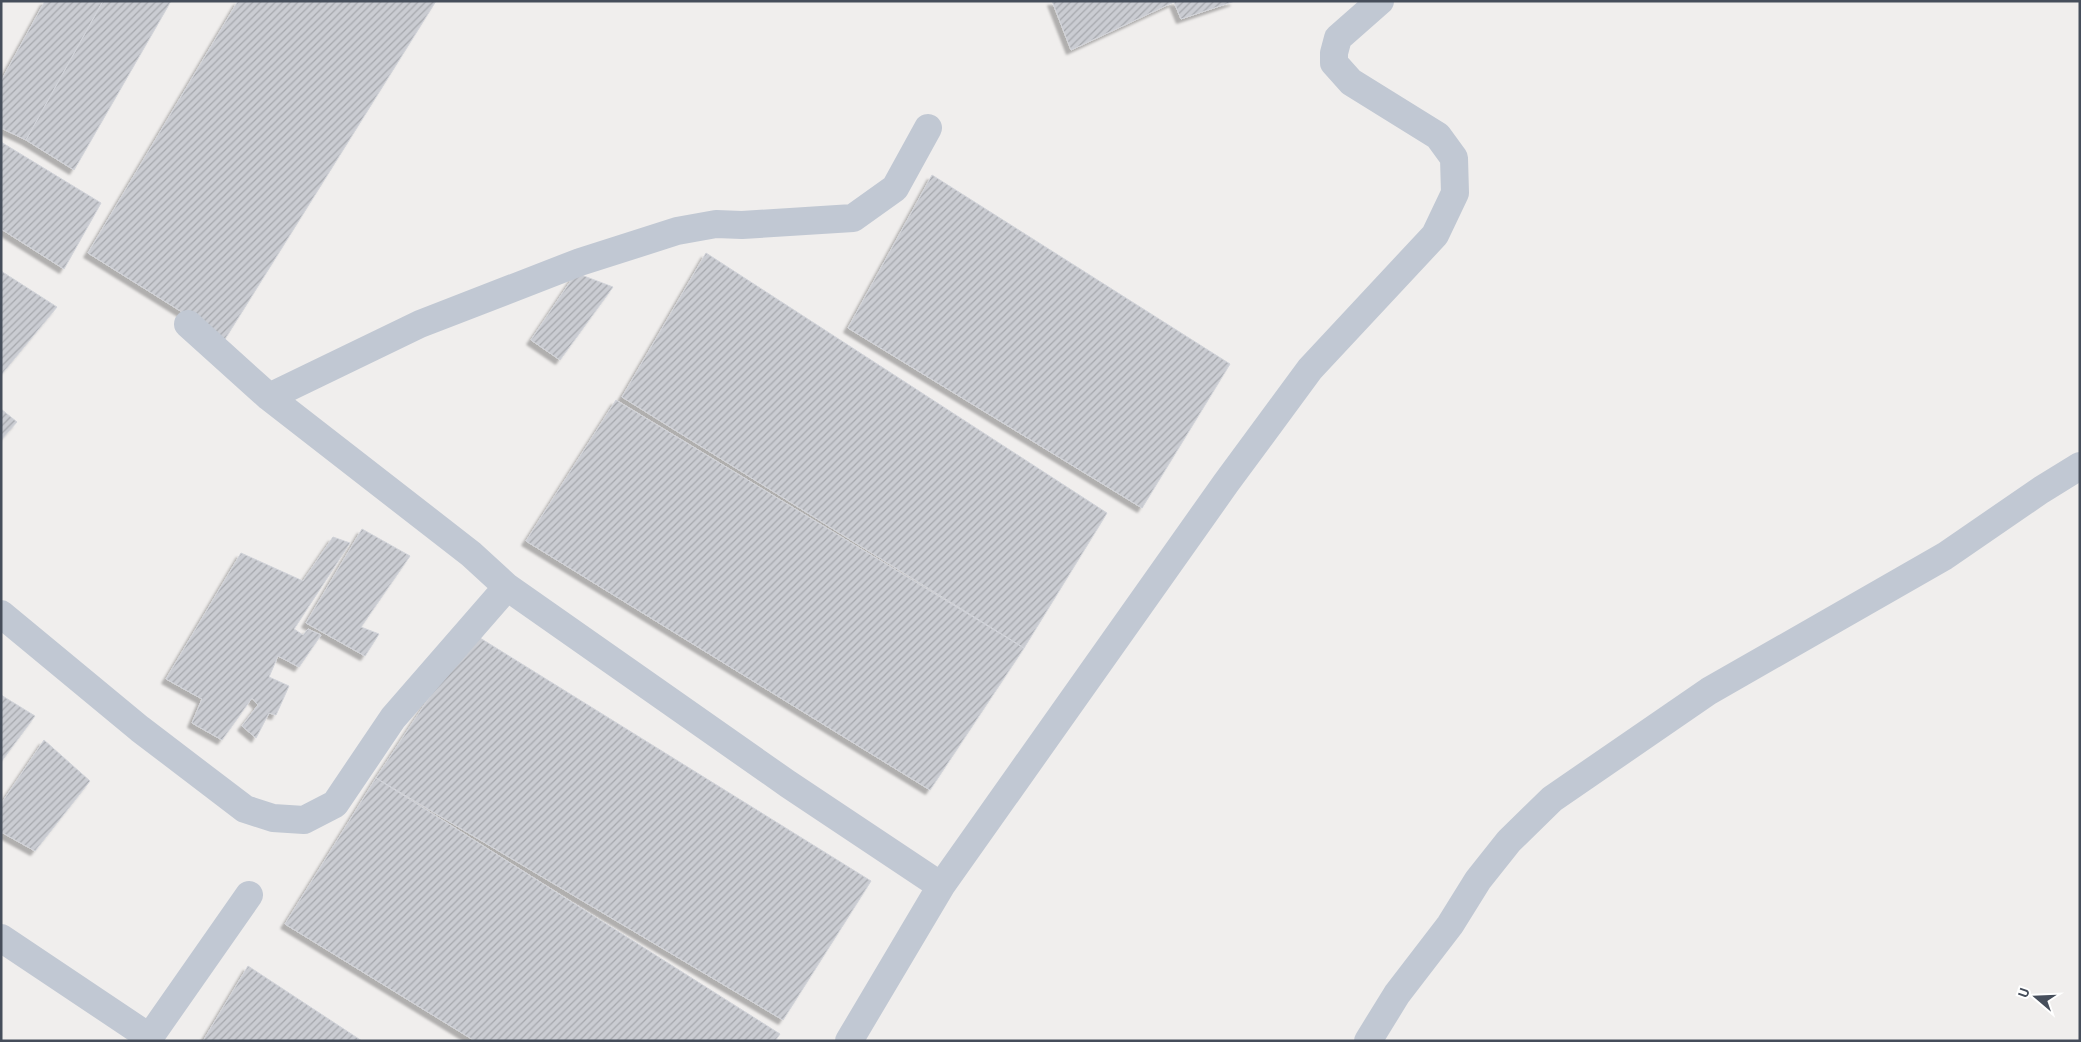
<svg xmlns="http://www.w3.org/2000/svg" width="2081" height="1042" font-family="'PT Sans',sans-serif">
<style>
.building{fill:url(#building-hatch);stroke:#d1d3d9;filter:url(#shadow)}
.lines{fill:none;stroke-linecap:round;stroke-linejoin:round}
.minor{stroke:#c1c8d3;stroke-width:28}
</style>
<defs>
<pattern id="building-hatch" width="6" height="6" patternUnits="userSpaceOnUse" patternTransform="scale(1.25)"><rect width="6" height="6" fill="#caccd2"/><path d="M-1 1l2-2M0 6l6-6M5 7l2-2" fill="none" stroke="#a6a8ad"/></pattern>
<filter id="shadow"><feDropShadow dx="-4.5" dy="4.5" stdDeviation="1" flood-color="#0004"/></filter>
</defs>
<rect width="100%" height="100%" fill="#f0eeed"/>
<!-- building -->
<path class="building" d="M45,1H103L26,140L1,128V81Z
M103,1H171L74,170L26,140Z
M238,1H436L225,339L88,253Z
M1052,1H1235L1181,19L1174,2L1071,50Z
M1,142L101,203L64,269L1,229Z
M932,175L1230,364L1142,508L848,328Z
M706,253L1107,513L1024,648L622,397Z
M1,271L57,307L1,375Z
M576,273L613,287L560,360L531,340Z
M616,400L1024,648L930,790L526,541Z
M1,409L17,422L1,440Z
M362,529L410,556L361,627L379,634L365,656L306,623Z
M333,537L350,543L294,629L303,635L308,629L321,635L299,667L278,656L269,677L289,686L276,715L269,713L256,738L242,726L258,705L252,698L222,740L192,723L202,699L166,679L241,553L303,581Z
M472,633L871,881L783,1020L376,778Z
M1,695L35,716L1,762Z
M44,740L90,781L35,851L1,832V804Z
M376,778L780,1034L775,1041H475L285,924Z
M248,966L362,1041H203Z"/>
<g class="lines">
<!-- minor -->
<path class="minor" d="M269,397L420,324L580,262L677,231L716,224L742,225L853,218L895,188L928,128
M507,587L788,784L941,886L849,1041
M1,614L140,729L245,809L273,818L304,820L335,804L393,718L507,587L471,554L269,397L188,324
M941,886L1226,483L1310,369L1435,235L1455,193L1454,158L1438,136L1351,82L1334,63V53L1338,38L1380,1
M1,938L149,1037
M147,1041L249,895
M1368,1041L1397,994L1450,925L1478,880L1509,841L1552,799L1709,691L1945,556L2041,490L2080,466"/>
</g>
<!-- border -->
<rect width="2081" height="1042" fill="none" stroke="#464e5b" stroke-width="5"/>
<!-- north arrow -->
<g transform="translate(2036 997) rotate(289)" stroke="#ffffff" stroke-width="4" paint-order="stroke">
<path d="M0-4L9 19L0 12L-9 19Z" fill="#464e5b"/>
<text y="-8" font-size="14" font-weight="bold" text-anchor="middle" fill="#464e5b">U</text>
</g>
</svg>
